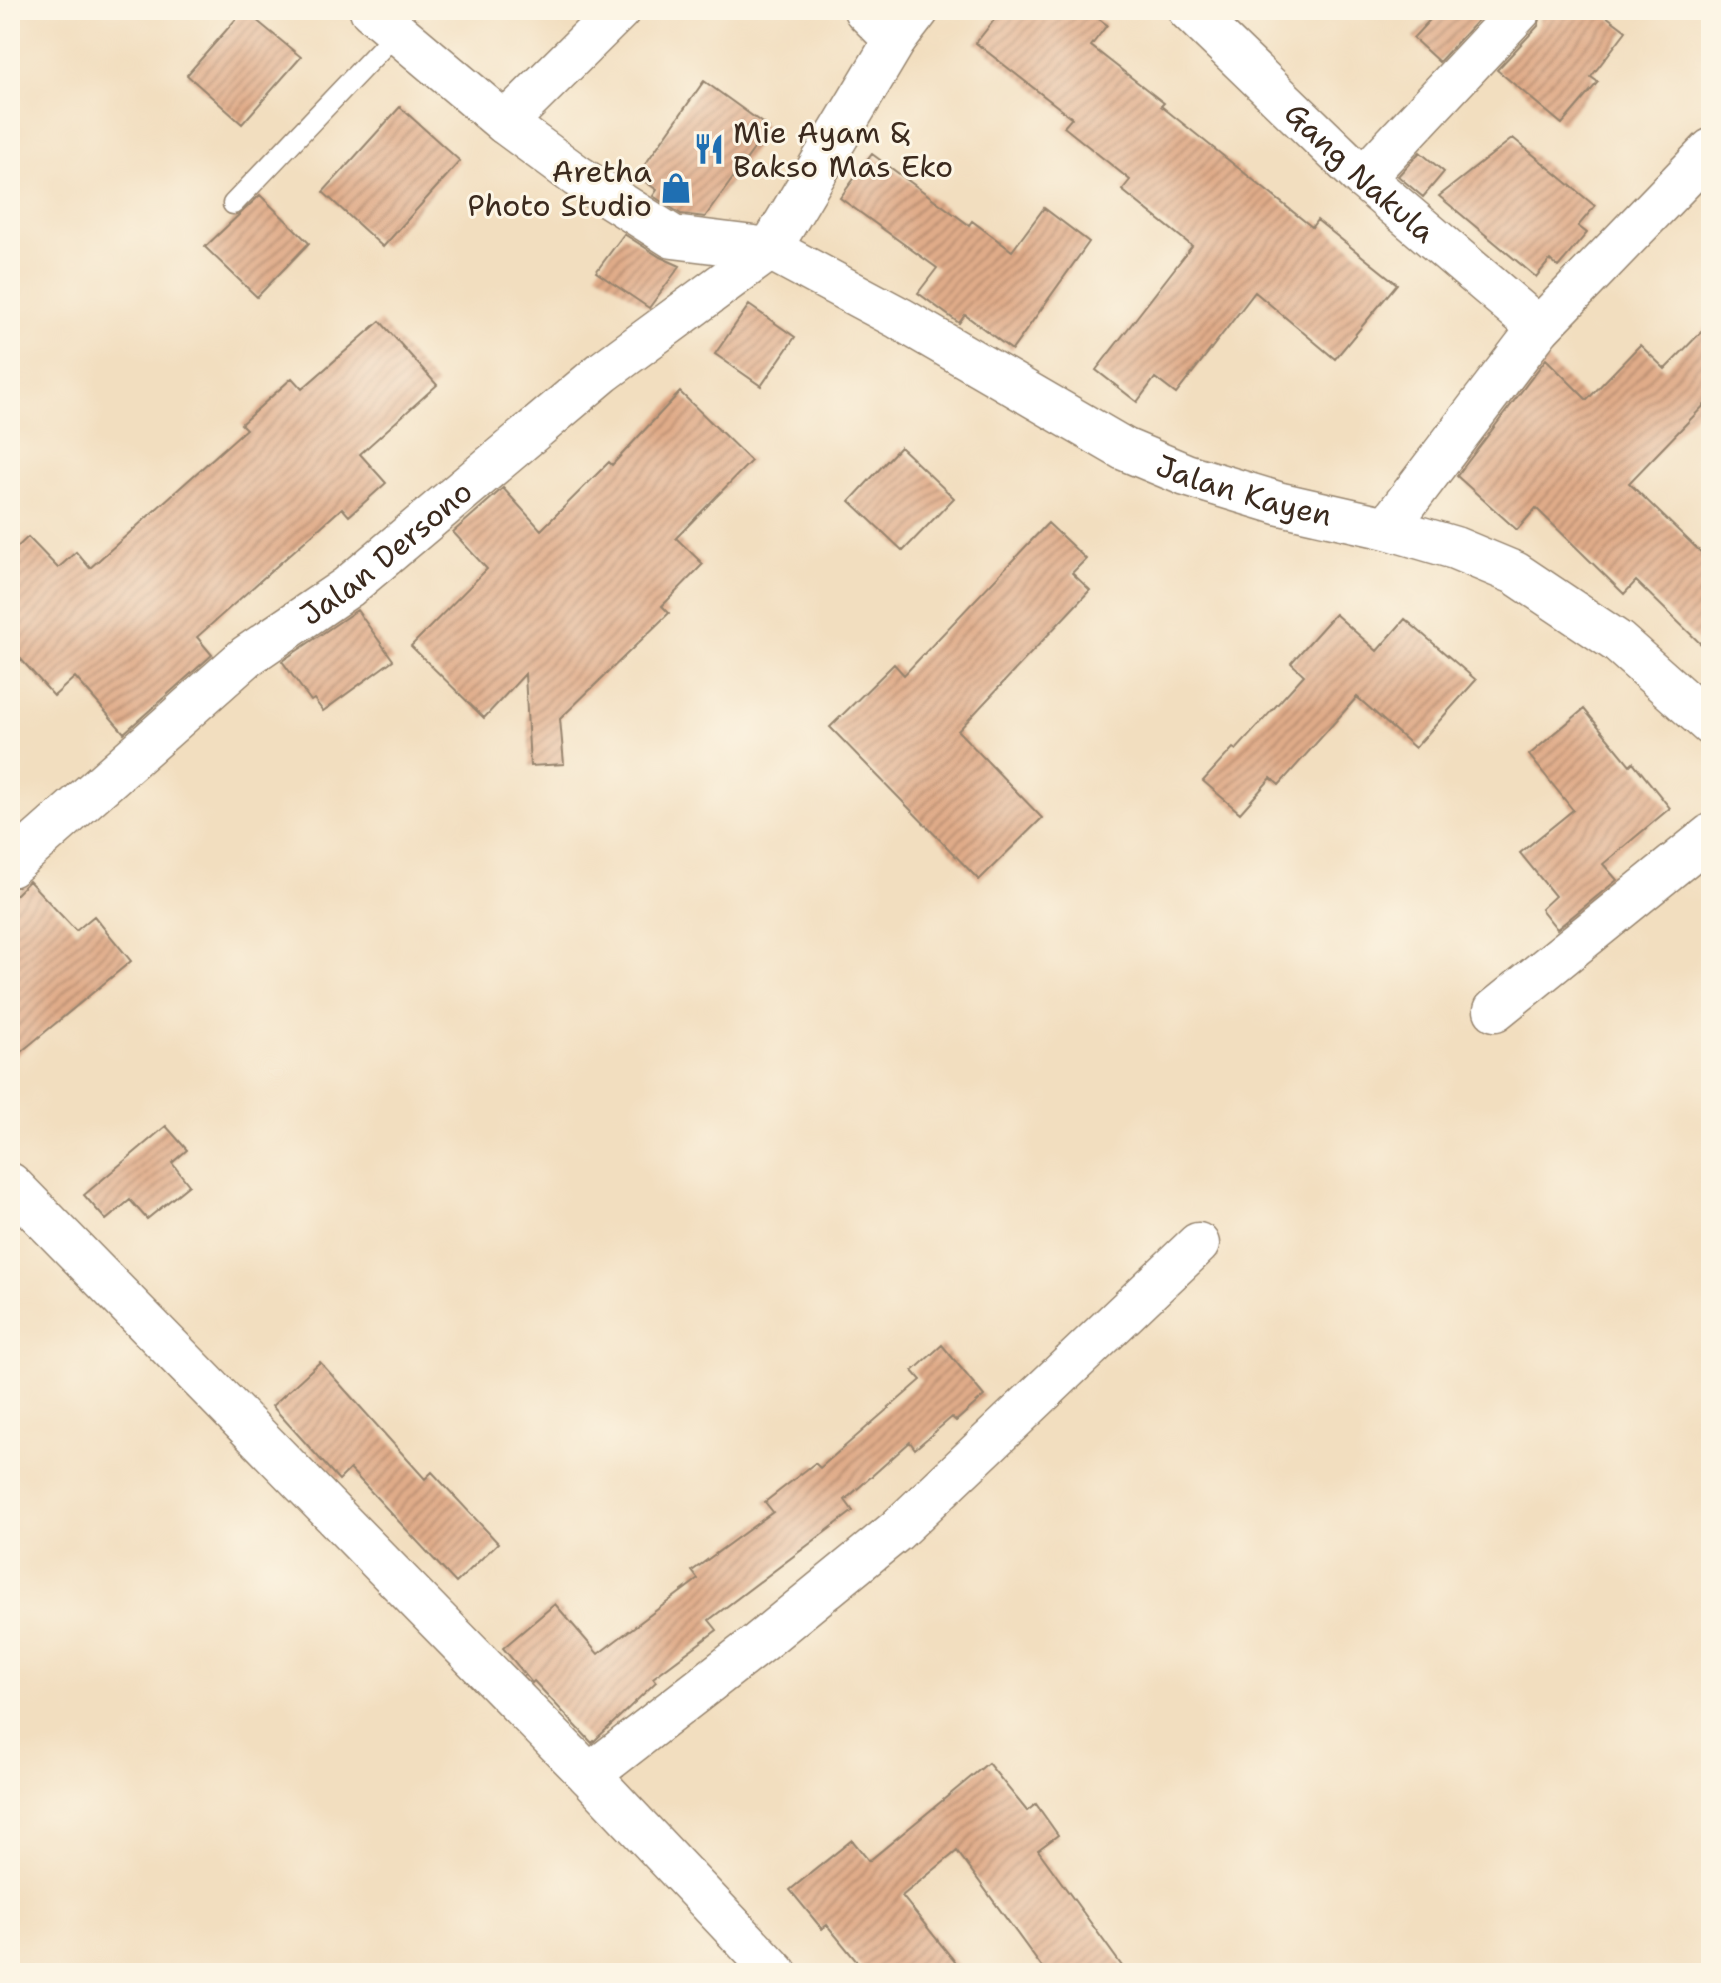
<svg xmlns="http://www.w3.org/2000/svg" width="1721" height="1983" font-family="'Shantell Sans',sans-serif">
<style>
.building{fill:url(#building-hatch)}
.lines{fill:none;stroke-linecap:round;stroke-linejoin:round}
.service-casing{stroke:#96846e;stroke-width:23}
.minor-casing{stroke:#96846e;stroke-width:45}
.service{stroke:#fff;stroke-width:20}
.minor{stroke:#fff;stroke-width:42}
.labels{text-anchor:middle;dominant-baseline:central;stroke-width:6;stroke-linejoin:round;paint-order:stroke}
.poi-label{font-size:30px;fill:#3b2a1e;stroke:#fcf5e5;text-anchor:start}
.street-label{font-size:30px;fill:#3b2a1e;stroke:#fcf5e5}
</style>
<defs>
<pattern id="building-hatch" width="6" height="6" patternUnits="userSpaceOnUse" patternTransform="scale(2)"><rect width="6" height="6" fill="#e0ac89"/><path d="M-1 1l2-2M0 6l6-6M5 7l2-2" fill="none" stroke="#b78c6f"/></pattern>
</defs>
<rect width="100%" height="100%" fill="#fcf5e5"/>
<filter id="ink" filterUnits="userSpaceOnUse"><feTurbulence type="fractalNoise" baseFrequency=".0125" numOctaves="2"/><feDisplacementMap in="SourceGraphic" scale="16" xChannelSelector="R" yChannelSelector="G"/><feConvolveMatrix kernelMatrix="1 2 1 2 8 2 1 2 1" color-interpolation-filters="sRGB"/></filter>
<filter id="wash" filterUnits="userSpaceOnUse"><feTurbulence type="fractalNoise" baseFrequency=".006" numOctaves="4" result="noise"/><feDisplacementMap in="SourceGraphic" scale="32" xChannelSelector="R" yChannelSelector="G"/><feGaussianBlur stdDeviation="1.8" result="paint"/><feColorMatrix in="noise" values="0 0 0 0 0 0 0 0 0 0 0 0 0 0 0 0 0 1.4 0 .05"/><feComposite in="paint" operator="in"/></filter>
<g filter="url(#wash)">
<rect width="100%" height="100%" fill="#f2debf"/>
<g id="blocks">
<!-- building -->
<path class="building" d="M244,10L301,57L242,124L187,75Z
M1002,10H1087L1107,25L1091,46L1164,103L1161,106L1312,227L1317,220L1397,284L1335,359L1255,292L1176,394L1155,378L1137,402L1096,370L1192,246L1122,190L1130,180L1064,127L1072,118L976,43Z
M1439,10H1487L1439,62L1413,38Z
M1543,10H1598L1626,31L1591,77L1598,82L1562,124L1497,70L1538,26Z
M704,81L769,128L705,217L681,214L653,196L657,190L637,176Z
M400,107L460,161L383,247L323,192Z
M1513,138L1595,206L1578,226L1587,233L1558,267L1550,260L1536,277L1439,196Z
M1420,152L1444,172L1423,197L1398,176Z
M872,154L969,225L972,221L1012,251L1044,208L1089,242L1012,350L965,315L959,323L918,293L937,268L840,198Z
M260,195L309,243L257,297L205,247Z
M624,234L660,257L680,266L649,308L596,272Z
M749,305L795,337L761,386L715,354Z
M380,321L437,385L360,454L386,483L349,516L342,508L197,637L212,655L124,733L75,677L54,696L10,647V554L28,537L58,568L76,552L90,568L246,429L241,424L292,378L302,389Z
M1711,322V398L1629,483L1711,562V654L1636,581L1624,594L1536,508L1517,530L1457,476L1546,359L1587,400L1640,345L1665,369Z
M680,392L751,461L676,538L703,564L662,606L669,613L560,719L564,764L530,766L525,674L484,718L411,646L487,569L453,532L503,488L541,530L609,462L612,465Z
M900,447L954,498L903,551L850,501Z
M1048,523L1086,559L1072,573L1090,590L958,731L1042,818L979,880L830,727L894,664L904,675Z
M357,610L393,660L323,711L314,699L311,701L282,661Z
M1335,614L1377,651L1405,619L1476,680L1415,748L1357,697L1279,785L1271,778L1240,813L1203,781L1233,748L1236,750L1304,675L1291,663Z
M1584,709L1630,765L1633,762L1670,808L1603,864L1617,880L1557,929L1541,909L1555,896L1520,853L1573,810L1529,755Z
M29,881L76,931L94,916L131,961L10,1061V900Z
M166,1126L187,1150L172,1163L189,1185L147,1219L130,1200L106,1220L84,1195Z
M942,1345L984,1396L956,1421L952,1417L915,1449L910,1442L845,1500L853,1511L709,1620L717,1630L653,1678L656,1682L592,1743L534,1681L532,1683L528,1678L503,1648L555,1604L598,1654L698,1579L692,1571L773,1512L765,1502L815,1463L820,1468L921,1380L913,1371Z
M320,1362L425,1479L432,1472L498,1543L456,1583L350,1469L339,1480L272,1406Z
M988,1763L1027,1811L1036,1804L1058,1835L1038,1850L1127,1973H1046L957,1851L902,1896L964,1973H866L827,1925L822,1929L790,1890L852,1840L869,1861Z"/>
</g>
</g>
<g filter="url(#ink)">
<use href="#blocks" fill-opacity="0" stroke="#96846e" stroke-width="2"/>
<g class="lines">
<defs>
<path id="service" d="M233,204L397,32"/>
<g id="minor">
<path d="M371,10L505,123L577,176L673,237L770,249L895,40L918,10"/>
<path d="M865,10L895,40"/>
<path id="s1" d="M1189,10L1363,178L1539,328"/>
<path d="M505,123L619,10"/>
<path d="M1363,178L1520,10"/>
<path d="M1387,528L1539,328L1711,150"/>
<path id="s2" d="M10,866L247,656L348,587L603,372L770,249L899,318L1124,449L1186,475L1281,504L1387,528L1455,548L1515,573L1618,642L1711,725"/>
<path d="M1495,1010L1711,835"/>
<path d="M10,1184L589,1775L776,1973"/>
<path d="M589,1775L759,1643L896,1531L1198,1244"/>
</g>
</defs>
<!-- service casing -->
<use href="#service" class="service-casing"/>
<!-- minor casing -->
<use href="#minor" class="minor-casing"/>
<!-- service -->
<use href="#service" class="service"/>
<!-- minor -->
<use href="#minor" class="minor"/>
</g>
</g>
<!-- icons -->
<defs>
<symbol id="restaurant-bare" viewBox="-9 -9 18 18"><path d="M-5-6h1v4h1v-4h1v4h1v-4h1v5L-1.5 .5V6h-2V.5L-5-1ZM5-6V6H3V1.5H1.5Q1.5-4 5-6Z" fill="#1f6fb2" stroke="#fcf5e5" stroke-width="2.5" paint-order="stroke"/></symbol>
<symbol id="shop-bare" viewBox="-9 -9 18 18"><path d="M-5-2.5h2.3a2.7 3.5 0 0 1 5.4 0H5L5.5 6h-11ZM-1.5-2.5h3a1.5 2.3 0 0 0-3 0Z" fill="#1f6fb2" stroke="#fcf5e5" stroke-width="2.5" paint-order="stroke"/></symbol>
</defs>
<g fill-rule="evenodd">
<use href="#restaurant-bare" x="687" y="127" width="44" height="44"/>
<use href="#shop-bare" x="654" y="166" width="44" height="44"/>
</g>
<g class="labels">
<!-- poi labels -->
<g class="poi-label">
<text x="733" y="132">Mie Ayam &amp;<tspan x="733" dy="34">Bakso Mas Eko</tspan></text>
<text x="652" y="171" text-anchor="end">Aretha<tspan x="652" dy="34">Photo Studio</tspan></text>
</g>
<!-- street labels -->
<g class="street-label">
<text stroke="none"><textPath href="#s1" startOffset="236">Gang Nakula</textPath></text>
<text stroke="none"><textPath href="#s2" startOffset="1514">Jalan Kayen</textPath></text>
<text stroke="none"><textPath href="#s2" startOffset="490">Jalan Dersono</textPath></text>
</g>
</g>
<!-- margin -->
<rect width="1721" height="1983" fill="none" stroke="#fcf5e5" stroke-width="40"/>
</svg>
